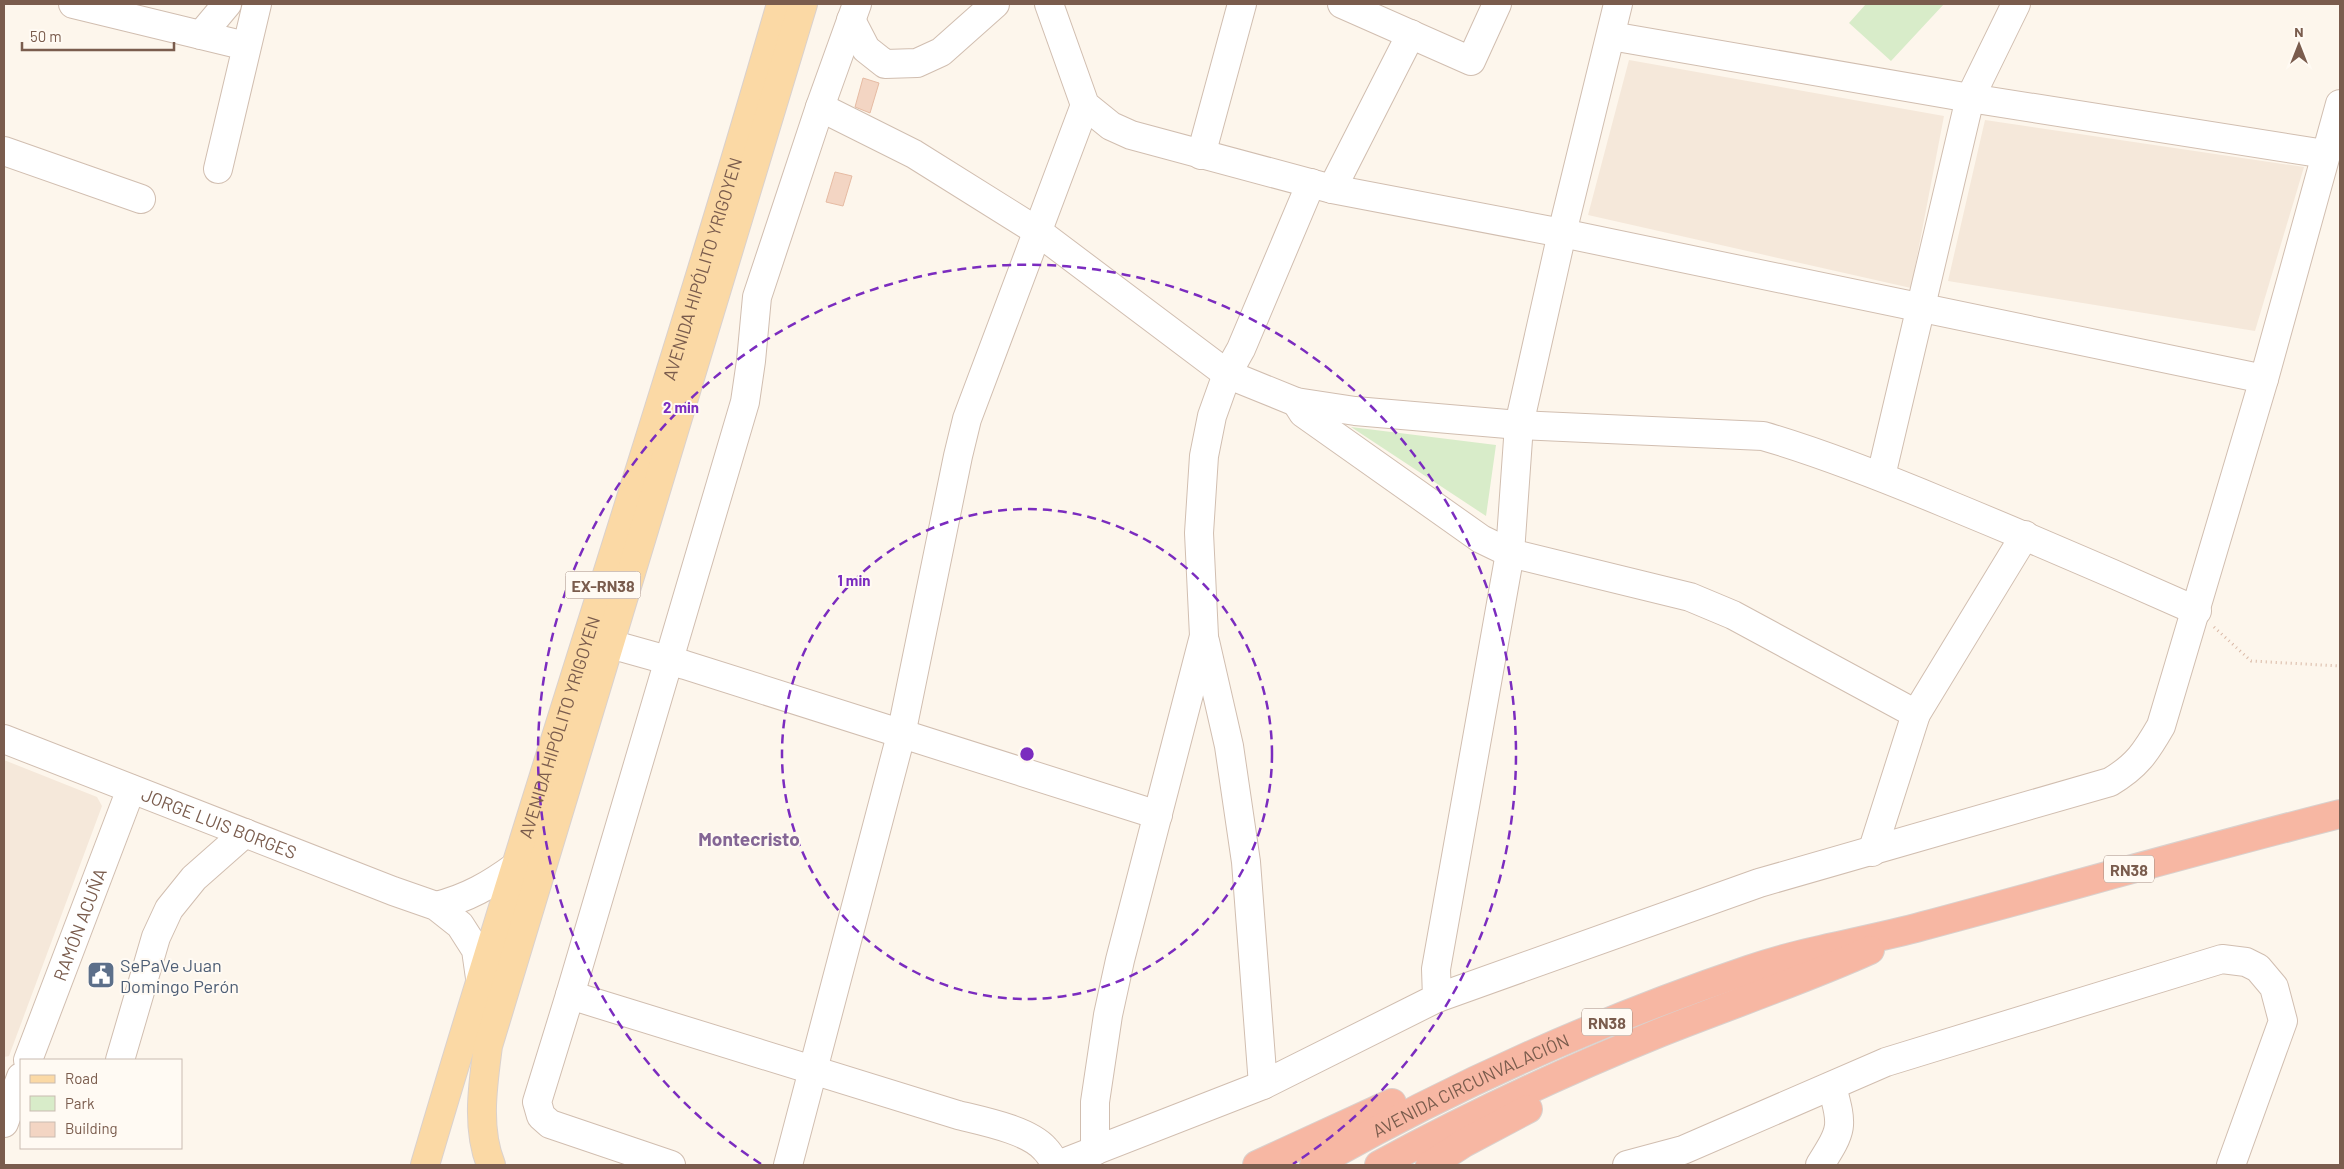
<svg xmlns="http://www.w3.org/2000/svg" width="2344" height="1169" font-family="Barlow,sans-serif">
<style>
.residential{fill:#f5e8da}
.green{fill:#d8ecc9}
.building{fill:#f3d5c3;stroke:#e6bba3}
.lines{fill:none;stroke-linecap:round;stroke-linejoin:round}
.minor-casing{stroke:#d1beb0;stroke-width:30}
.major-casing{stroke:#dad1cd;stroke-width:30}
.highway-casing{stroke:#dad1cd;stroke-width:30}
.path{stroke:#d9b8a5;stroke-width:3;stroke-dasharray:1 4;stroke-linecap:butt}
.minor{stroke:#fff;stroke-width:28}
.major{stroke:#fbd9a5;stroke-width:28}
.highway{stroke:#f7b7a3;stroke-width:28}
.ring{fill:none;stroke:#7b2cbf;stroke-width:2.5;stroke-dasharray:9 6}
.labels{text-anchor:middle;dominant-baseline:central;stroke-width:4;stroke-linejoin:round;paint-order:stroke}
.shield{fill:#fffaf3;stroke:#a28b7f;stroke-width:1}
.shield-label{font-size:16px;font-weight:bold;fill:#7a5c4d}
.street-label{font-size:18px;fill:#7a5c4d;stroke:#fffaf3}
.service-label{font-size:18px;fill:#4e5e75;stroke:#fffaf3;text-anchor:start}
.neighbourhood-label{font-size:19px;font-weight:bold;fill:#846695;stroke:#fffaf3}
.centre{fill:#7b2cbf;stroke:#fffaf3;stroke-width:2.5}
.ring-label{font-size:15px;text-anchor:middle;font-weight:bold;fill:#7b2cbf;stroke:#fffaf3;stroke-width:4;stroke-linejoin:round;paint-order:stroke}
</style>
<rect width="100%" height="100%" fill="#fdf6ec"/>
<!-- residential -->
<path class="residential" d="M1629,60L1944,116L1911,288L1588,215Z
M1985,120L2304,167L2255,331L1948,281Z
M4,760L97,797L102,806L9,1056L4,1057Z"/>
<!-- green -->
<path class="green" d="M1866,4H1944L1891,61L1849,23Z
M1351,427L1496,445L1486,516Z"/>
<!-- building -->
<path class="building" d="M863,78L879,83L870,113L855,107Z
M835,172L852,176L843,206L826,202Z"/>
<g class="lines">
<defs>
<g id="minor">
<path d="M73,4L246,46"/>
<path d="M1049,4L1085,105L1111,126L1131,135L1332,189L1562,233L2264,379"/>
<path d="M1342,4L1471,61L1497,4"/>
<path d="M851,20L866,49L885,64L917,63L941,52L995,4"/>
<path d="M201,35L227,4"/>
<path d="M1611,36L1970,98L2325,154"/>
<path d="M820,107L914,154L1037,231L1227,374L1296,402L1355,411L1519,425L1763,436C1825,454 1885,478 1945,503C2030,538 2114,574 2197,611"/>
<path d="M4,151L141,199"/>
<path d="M1201,155L1242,4"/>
<path d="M218,169L257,4"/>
<path d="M1332,189L1411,34"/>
<path d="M1296,402L1303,413L1481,539L1510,553L1690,597L1733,615L1916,714"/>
<path d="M1881,476L1970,98L2016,4"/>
<path d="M1205,641L1229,746L1246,862L1263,1085"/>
<path d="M610,644L685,665L1158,815"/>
<path id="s1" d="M4,739L393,891L436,906L460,925L476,950L480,978"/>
<path d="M1872,852L1916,714L2025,535"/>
<path d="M436,906C468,898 490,885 516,866"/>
<path d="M570,995L958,1115C982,1121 1029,1130 1045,1149C1050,1154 1053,1160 1056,1165"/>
<path d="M1437,998L1759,883L2110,782C2137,766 2146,752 2161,726L2264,379L2340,104"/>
<path id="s2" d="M28,1060L131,789"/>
<path d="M120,1060L156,937L169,909L194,878L245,833"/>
<path d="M4,1123L21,1077"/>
<path d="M1095,1151V1102L1108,1015L1120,960L1204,636L1199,533L1204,456L1212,416L1227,374L1241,349L1311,183"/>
<path d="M671,1165L550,1124L541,1116L537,1102L570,995L745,402L751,361L757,297L820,107L857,4"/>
<path d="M788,1165L901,735L958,456L967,419L1085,105"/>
<path d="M1058,1165L1263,1085L1437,998L1436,969L1510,553L1519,425L1562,233L1618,4"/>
<path d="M1627,1165L1683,1150L1886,1062L2222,959L2246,962L2258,968L2274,987L2283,1021L2231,1165"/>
<path d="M1820,1165C1843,1128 1843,1128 1832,1086"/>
</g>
<g id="major">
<path id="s3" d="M425,1165C539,777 669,393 781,4"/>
<path d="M491,1165C476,1128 483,1084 488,1046L803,4"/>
</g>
<g id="highway">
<path d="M1257,1165L1392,1103"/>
<path id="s4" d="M1314,1165C1452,1086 1598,1021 1748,970C1805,950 1865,942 1923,926C2062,889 2201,849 2340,814"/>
<path d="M1379,1165C1469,1116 1563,1072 1659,1033C1729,1005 1801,981 1870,950"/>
<path d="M1430,1165L1464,1143L1528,1109"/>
</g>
</defs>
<!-- minor casing -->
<use href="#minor" class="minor-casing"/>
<!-- major casing -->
<use href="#major" class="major-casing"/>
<!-- highway casing -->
<use href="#highway" class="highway-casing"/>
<!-- path -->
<path class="path" d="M2214,627L2251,661L2340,666"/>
<!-- minor -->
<use href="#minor" class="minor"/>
<!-- major -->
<use href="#major" class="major"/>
<!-- highway -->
<use href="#highway" class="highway"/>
</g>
<!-- distance rings -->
<g class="ring">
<circle cx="1027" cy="754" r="245"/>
<path d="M761 1164A489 489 0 1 1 1293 1164"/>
</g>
<!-- icons -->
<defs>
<symbol id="civic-square" viewBox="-11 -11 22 22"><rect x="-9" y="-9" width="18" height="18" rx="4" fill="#5c6f8a" stroke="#fffaf3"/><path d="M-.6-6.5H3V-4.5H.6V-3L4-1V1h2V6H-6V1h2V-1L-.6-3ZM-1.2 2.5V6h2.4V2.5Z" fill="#fff"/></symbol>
</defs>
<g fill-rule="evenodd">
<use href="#civic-square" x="85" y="959" width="32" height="32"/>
</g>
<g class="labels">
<!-- shield labels -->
<g class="shield">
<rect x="565.5" y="571.5" width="75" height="27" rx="4"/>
<rect x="2104" y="855.5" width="50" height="27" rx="4"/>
<rect x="1582" y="1008.5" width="50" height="27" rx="4"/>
</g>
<g class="shield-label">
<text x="603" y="585">EX-RN38</text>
<text x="2129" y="869">RN38</text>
<text x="1607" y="1022">RN38</text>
</g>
<!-- street labels -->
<g class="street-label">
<text stroke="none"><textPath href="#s3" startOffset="938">AVENIDA HIPÓLITO YRIGOYEN</textPath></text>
<text stroke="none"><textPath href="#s3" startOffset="458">AVENIDA HIPÓLITO YRIGOYEN</textPath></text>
<text stroke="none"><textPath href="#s1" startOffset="231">JORGE LUIS BORGES</textPath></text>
<text stroke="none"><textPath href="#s2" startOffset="145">RAMÓN ACUÑA</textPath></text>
<text stroke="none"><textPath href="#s4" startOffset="176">AVENIDA CIRCUNVALACIÓN</textPath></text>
</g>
<!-- service labels -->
<g class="service-label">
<text x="120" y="965">SePaVe Juan<tspan x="120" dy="21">Domingo Perón</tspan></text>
</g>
<!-- neighbourhood labels -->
<g class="neighbourhood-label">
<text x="749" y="838">Montecristo</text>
</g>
</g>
<circle cx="1027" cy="754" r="8" class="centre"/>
<g class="ring-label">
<text x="681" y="413">2 min</text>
<text x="854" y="586">1 min</text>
</g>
<!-- border -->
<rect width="2344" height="1169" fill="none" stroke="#7a5c4d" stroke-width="10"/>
<!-- legend -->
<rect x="20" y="1059" width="162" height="90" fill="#fffaf3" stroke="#cabbb1"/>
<rect x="30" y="1075" width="25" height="8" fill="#fbd9a5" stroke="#cabbb1"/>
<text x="65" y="1084" font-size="15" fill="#7a5c4d">Road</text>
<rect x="30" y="1096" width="25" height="15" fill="#d8ecc9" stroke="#cabbb1"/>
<text x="65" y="1109" font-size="15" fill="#7a5c4d">Park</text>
<rect x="30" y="1122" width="25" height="15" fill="#f3d5c3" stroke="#cabbb1"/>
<text x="65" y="1134" font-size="15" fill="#7a5c4d">Building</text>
<!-- north arrow -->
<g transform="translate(2299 45)" stroke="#fffaf3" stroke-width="4" paint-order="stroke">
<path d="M0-4L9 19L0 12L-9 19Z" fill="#7a5c4d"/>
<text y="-8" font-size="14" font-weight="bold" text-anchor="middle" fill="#7a5c4d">N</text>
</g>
<!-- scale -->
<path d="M22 42v8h152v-8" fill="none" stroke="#7a5c4d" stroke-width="2.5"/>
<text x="30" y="42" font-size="15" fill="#7a5c4d" stroke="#fffaf3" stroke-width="4" paint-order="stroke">50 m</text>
</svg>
